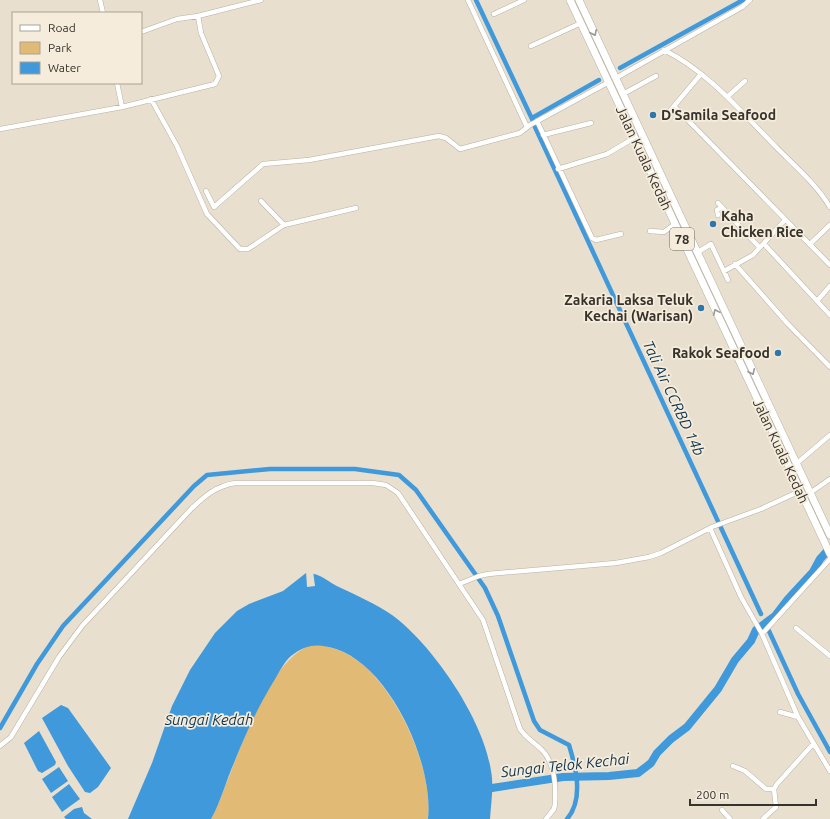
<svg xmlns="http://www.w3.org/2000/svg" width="830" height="819" font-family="Ubuntu,sans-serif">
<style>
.green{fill:#e1ba76}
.water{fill:#3f99da}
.pier{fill:#e8dfcf}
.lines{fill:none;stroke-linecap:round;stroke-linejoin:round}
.canal{stroke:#3f99da;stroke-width:4.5}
.river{stroke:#3f99da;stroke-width:8}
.minor-casing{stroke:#b9b0a1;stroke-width:5.5}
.primary-casing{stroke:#b9b0a1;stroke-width:8}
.minor{stroke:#fff;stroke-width:4.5}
.primary{stroke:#fff;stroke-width:7}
.oneway{stroke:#9a9896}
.poi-dot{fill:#2f77ab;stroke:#f5ecdc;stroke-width:1.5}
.labels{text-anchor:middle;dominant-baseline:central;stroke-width:3.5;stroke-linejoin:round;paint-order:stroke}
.shield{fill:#f5ecdc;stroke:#6f6a61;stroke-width:1}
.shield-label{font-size:13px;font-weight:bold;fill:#36322c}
.poi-label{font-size:14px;font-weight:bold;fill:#36322c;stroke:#f5ecdc;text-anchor:start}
.street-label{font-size:14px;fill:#36322c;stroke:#f5ecdc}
.water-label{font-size:15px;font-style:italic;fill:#0e344e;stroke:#f5ecdc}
</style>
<rect width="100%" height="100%" fill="#e8dfcf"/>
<!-- green -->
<path class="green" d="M317,644C330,647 342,650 354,658C396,686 434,769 428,819H211C233,778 265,651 317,644Z"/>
<!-- water -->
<path class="water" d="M306,573C320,572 329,583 341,588C358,596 376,604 392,615C433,645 484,720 491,771C494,786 491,803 490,819H428C434,765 391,667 336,649C318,643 306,644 291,656C283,663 278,675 272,684C257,709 245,735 234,763C226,781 221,801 211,819H128L152,763L172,706L190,670L215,633L237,611L249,604L283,591Z
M61,705L68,708L111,768L98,787L90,793L85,792L68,766L42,718Z
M39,731L56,762L55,765L42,773L38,771L24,743Z
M59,767L68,781L51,793L42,779Z
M69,784L80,799L62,812L52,797Z
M82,807L84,813L92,819H66L64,817L74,809Z"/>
<!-- pier -->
<path class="pier" d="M306,571H313L315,586L307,587Z"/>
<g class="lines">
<!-- canal -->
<path class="canal" d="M476,0L533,121
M620,68L743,0
M532,118L599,80
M535,127L761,614
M769,631L798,694L830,752
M0,728L37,664L63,626L194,486L207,475L270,469H355L399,475L416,490L485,588L498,616L534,721L540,730L569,745C576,768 584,799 567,819"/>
<!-- river -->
<path class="river" d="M481,792L492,788L563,777L609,776L638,773L651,763L657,753L671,739L687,727L718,689L735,660L751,641L756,630L775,616L788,599L813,572L820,559L830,548"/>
<defs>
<path id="minor" d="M100,0L103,13
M468,0L527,127
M494,14L524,0
M141,32L177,19L198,16
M531,46L581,23
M664,50C709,72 742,113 777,148C796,167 816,184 830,207
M616,78L742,7L750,0
M117,83L122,107
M623,94L656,76
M727,97L745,81
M151,99L177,146L207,214L240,249H248L284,225L356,208
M675,107L830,265
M664,118L701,74
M537,121L592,238L596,240L621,234
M0,129L122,107L215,84L219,76L201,33L198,16L261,0
M543,135L591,123
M558,169L607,154L634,138
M206,191L214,207L263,164L309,160L439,136L446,138L460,149L520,133L530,125L609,82
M261,201L284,225
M718,203L759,247
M718,215L717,210L721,208
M650,231L664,232L675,224
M810,244L830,225
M765,245L830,315
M698,252L711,244L728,280
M735,264L787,323L830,367
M724,271L753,255L785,220
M817,301L830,286
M796,464L830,435
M810,493L830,479
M710,528L741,597L762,634L798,717L830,771
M459,584L479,576L488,574L616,563L649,557L661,553L712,527L761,509L800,491
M796,628L830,656
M762,634L830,559
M780,712L798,717
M0,746L11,737L59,657L82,626L192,508C205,496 216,486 235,483H373L386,485L398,493L483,620L520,729C526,738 535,743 542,750C555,763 556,787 555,804L554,809L546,819
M733,766L745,771L766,789H774
M722,810L730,819
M763,819L776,807L774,789L777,784L813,744"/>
<path id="primary" d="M570,0L830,554
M579,0L830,535"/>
</defs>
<!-- minor casing -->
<use href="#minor" class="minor-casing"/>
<!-- primary casing -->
<use href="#primary" class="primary-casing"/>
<!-- minor -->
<use href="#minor" class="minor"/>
<!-- primary -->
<use href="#primary" class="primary"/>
</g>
<!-- one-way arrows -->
<defs><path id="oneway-chevron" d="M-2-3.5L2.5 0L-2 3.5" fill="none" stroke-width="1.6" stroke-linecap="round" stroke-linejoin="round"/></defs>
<g class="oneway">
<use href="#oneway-chevron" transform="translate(594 33) rotate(65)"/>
<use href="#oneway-chevron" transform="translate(716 312) rotate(-114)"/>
<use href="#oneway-chevron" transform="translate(752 372) rotate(65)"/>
</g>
<!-- markers -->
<g class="poi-dot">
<circle cx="653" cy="115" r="4"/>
<circle cx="713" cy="224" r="4"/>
<circle cx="701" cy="308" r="4"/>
<circle cx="778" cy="353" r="4"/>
</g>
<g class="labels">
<!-- shield labels -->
<rect class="shield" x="670" y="228" width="24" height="22" rx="3"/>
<g class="shield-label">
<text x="682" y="239">78</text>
</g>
<!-- poi labels -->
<g class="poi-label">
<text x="661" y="115">D'Samila Seafood</text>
<text x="721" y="216">Kaha<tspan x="721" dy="16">Chicken Rice</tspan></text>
<text x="693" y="300" text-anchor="end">Zakaria Laksa Teluk<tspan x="693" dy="16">Kechai (Warisan)</tspan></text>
<text x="770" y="353" text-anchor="end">Rakok Seafood</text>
</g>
<!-- street labels -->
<g class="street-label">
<text transform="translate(644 158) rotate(65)">Jalan Kuala Kedah</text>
<text transform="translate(781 451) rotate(65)">Jalan Kuala Kedah</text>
</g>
<!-- water labels -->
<g class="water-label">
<text transform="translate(674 398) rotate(65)">Tali Air CCRBD 14b</text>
<text x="209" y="719">Sungai Kedah</text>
<text transform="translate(565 765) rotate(-6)">Sungai Telok Kechai</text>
</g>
</g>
<!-- legend -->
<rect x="12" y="12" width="130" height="72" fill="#f5ecdc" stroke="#a9a296"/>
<rect x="20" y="25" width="20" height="6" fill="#ffffff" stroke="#a9a296"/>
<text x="48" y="32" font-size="12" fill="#36322c">Road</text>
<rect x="20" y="42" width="20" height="12" fill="#e1ba76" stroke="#a9a296"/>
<text x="48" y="52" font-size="12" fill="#36322c">Park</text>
<rect x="20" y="62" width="20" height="12" fill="#3f99da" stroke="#a9a296"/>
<text x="48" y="72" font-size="12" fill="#36322c">Water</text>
<!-- scale -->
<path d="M690 799v6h126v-6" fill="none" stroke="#36322c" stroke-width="2"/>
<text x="696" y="799" font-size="12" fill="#36322c" stroke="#f5ecdc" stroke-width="3" paint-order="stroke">200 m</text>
</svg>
